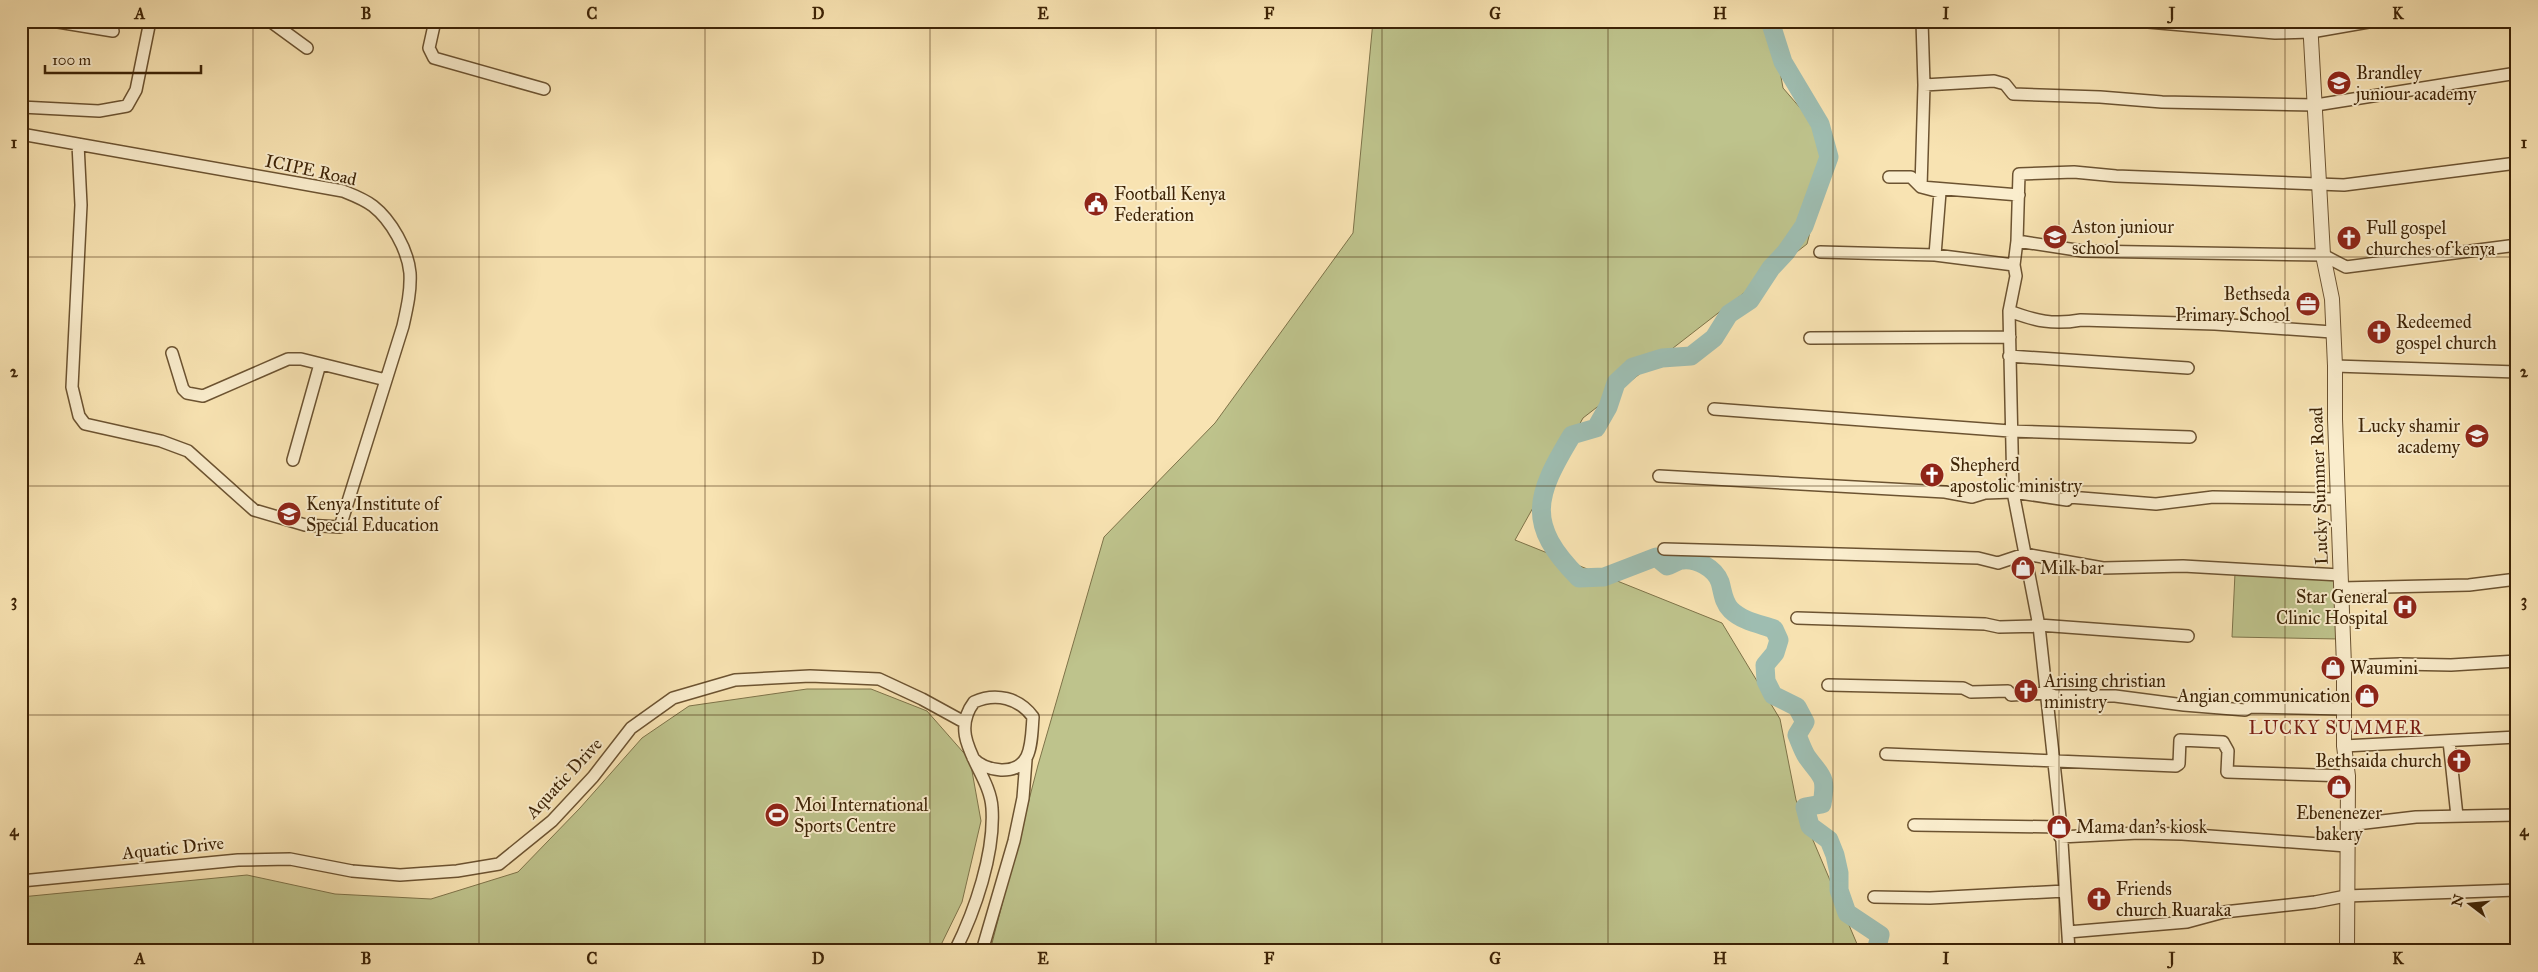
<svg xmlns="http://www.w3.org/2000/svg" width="2538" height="972" font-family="'IM FELL Great Primer',serif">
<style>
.green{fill:#bec38c;stroke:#7e7349}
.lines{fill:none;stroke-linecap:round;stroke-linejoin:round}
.river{stroke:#9ebdb1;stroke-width:19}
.minor-casing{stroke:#6c5331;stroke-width:14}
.tertiary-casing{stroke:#6c5331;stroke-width:16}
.minor{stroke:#faedcd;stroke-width:11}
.tertiary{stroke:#faedcd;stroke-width:14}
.grid{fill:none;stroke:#3d2306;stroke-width:1;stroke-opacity:0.55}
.labels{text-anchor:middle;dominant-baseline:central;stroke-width:4;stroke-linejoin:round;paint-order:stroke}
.poi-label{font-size:18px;fill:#3d2306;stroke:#faedcd;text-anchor:start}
.street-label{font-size:18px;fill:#3d2306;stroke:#faedcd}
.neighbourhood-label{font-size:19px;letter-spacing:1px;fill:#7a1f14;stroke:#faedcd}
.neatline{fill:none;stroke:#3d2306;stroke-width:2}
.grid-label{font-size:16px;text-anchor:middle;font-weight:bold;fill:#3d2306}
</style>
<rect width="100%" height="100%" fill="#f8e3b2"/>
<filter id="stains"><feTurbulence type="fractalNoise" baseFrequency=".004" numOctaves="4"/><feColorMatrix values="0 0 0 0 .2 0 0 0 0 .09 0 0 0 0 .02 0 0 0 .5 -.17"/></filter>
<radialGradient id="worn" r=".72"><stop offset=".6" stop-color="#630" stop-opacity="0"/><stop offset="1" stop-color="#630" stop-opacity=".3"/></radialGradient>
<!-- green -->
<path class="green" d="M1373,21H1771L1783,88L1832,145L1807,244L1583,418L1515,540L1722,623L1780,719L1796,800L1860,951H990L1038,765L1104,537L1215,423L1353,233Z
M2235,573L2337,575L2339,639L2232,637Z
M807,689H871L927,711L970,760L981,821L962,902L938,951H21V897L247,875L335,894L431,899L518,872L580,808L642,738L689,706Z"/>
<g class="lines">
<!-- river -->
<path class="river" d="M1770,21L1783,62L1820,124L1829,157L1804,226L1786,252L1771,268L1750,300L1729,314L1714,338L1691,356L1662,358L1633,367L1616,383L1608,407L1596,428L1572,435C1535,496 1525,524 1579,578L1604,577L1656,557L1667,566C1672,564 1677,561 1682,560C1696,558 1715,568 1720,582C1723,592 1723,602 1731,610C1742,621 1760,624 1774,629L1779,640L1775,653L1765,665L1766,681L1773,695L1797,707L1805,722L1797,735C1800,742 1803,751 1807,757C1822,778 1827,775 1822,804L1805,807L1810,826L1829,840L1835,855L1839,873V890L1847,913L1880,935L1876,951"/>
<defs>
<path id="minor" d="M52,21L113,31
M270,21L307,48
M435,21L429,48L434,58L544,89
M1922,21L1924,85L1921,187L1940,192L1935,255
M2020,21L2148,22L2275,33L2311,32L2374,21
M1924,85L1994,81L2005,84L2013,94L2100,97L2162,102L2316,105L2517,73
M21,107L99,111L127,106L136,90L150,21
M21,134L343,191C353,195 364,199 373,206C391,220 408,250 410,273C411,291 407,308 403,326L340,527L305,525L254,510L188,451L161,441L85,424L79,416L72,387L81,205L78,144
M1889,177H1911L1921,187L2019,195
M2017,241L2083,251L2323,255L2346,267L2517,245
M1820,252L1935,255L2014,265
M2009,311C2036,321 2053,325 2081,320L2215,324L2332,332
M1810,338L2010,337
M172,353L183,389L187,393L203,396L288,359H301L386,380
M2009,356L2188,368
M2335,366L2517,372
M1714,409L2010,431L2190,437
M293,460L320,364
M1659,476L1945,492L1972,497L1985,493L2013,492L2067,500L2069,497L2156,504L2213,497L2337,499
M1664,549L1978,558L1998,563L2025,554L2103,568L2183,566L2340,575
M2341,588L2469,585L2517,579
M1797,618L1985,624L1999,627L2039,626
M2039,625L2188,636
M2344,666L2400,664L2451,665L2517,661
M1828,685L1963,688L1971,692L2008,691L2011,695L2046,693L2055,696H2115L2184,705L2245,710L2250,707L2344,709
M2449,741L2457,816
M2344,746L2517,737
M1886,754L2176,766L2179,764L2180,740L2223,742L2228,751L2227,772L2348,776
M1914,825L2061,827
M2348,825L2416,817L2517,815
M2060,837L2139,833L2182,834L2347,846
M21,881L238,860L290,859L352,871L400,875L457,871L499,864L552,821L593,777L631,728L673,698L735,680L810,676L879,679L922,699L964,722
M1874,897L1930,898L2065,891
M2068,932L2187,922L2224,912L2315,902L2346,896L2517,890
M955,951C975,911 995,853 992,808C990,771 946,739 974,702C996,692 1019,698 1033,717C1031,742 1033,771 1001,770C990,769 980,766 973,758
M982,951L1014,841L1023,798L1026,760
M2069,951L2061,827L2039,626L2013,492L2009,311L2016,276L2014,265L2017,241L2019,174L2074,172L2116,176L2344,185L2517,163"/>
<path id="tertiary" d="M2310,21L2323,255L2332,299L2335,366V419L2344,666V746L2348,776L2347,951"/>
</defs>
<!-- minor casing -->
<use href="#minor" class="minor-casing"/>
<!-- tertiary casing -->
<use href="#tertiary" class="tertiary-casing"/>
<!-- minor -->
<use href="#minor" class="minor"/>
<!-- tertiary -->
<use href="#tertiary" class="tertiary"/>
</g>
<!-- grid -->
<path class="grid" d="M253,21V951M479,21V951M705,21V951M930,21V951M1156,21V951M1382,21V951M1608,21V951M1833,21V951M2059,21V951M2285,21V951M21,257H2517M21,486H2517M21,715H2517"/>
<!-- icons -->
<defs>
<symbol id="school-disc" viewBox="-11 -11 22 22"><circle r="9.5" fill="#8f2418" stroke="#faedcd"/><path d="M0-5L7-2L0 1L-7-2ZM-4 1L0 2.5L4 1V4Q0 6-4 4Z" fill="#fff"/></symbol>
<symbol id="civic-disc" viewBox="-11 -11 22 22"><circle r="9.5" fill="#8f2418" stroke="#faedcd"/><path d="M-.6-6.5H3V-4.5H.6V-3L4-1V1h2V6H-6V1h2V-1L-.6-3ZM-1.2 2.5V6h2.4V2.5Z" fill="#fff"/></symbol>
<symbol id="church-disc" viewBox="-11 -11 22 22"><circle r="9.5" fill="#8f2418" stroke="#faedcd"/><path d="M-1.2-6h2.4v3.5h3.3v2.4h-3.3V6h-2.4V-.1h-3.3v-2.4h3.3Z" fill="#fff"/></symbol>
<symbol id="office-disc" viewBox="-11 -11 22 22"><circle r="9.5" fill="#8f2418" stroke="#faedcd"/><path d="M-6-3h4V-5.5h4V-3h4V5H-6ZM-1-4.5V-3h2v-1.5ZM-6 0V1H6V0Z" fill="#fff"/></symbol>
<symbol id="shop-disc" viewBox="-11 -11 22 22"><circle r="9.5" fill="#8f2418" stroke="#faedcd"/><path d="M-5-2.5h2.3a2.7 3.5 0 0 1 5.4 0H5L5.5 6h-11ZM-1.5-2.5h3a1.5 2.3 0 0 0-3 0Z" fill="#fff"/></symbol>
<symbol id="hospital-disc" viewBox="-11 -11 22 22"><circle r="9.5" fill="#8f2418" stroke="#faedcd"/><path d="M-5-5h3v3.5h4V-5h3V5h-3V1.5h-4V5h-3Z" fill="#fff"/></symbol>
<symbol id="stadium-disc" viewBox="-11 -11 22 22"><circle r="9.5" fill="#8f2418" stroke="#faedcd"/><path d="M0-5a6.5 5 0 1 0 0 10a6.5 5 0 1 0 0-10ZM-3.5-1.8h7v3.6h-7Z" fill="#fff"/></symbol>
</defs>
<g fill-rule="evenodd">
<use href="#school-disc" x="2325" y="69" width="28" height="28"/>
<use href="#civic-disc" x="1082" y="190" width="28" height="28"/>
<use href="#school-disc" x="2041" y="223" width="28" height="28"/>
<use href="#church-disc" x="2335" y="224" width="28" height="28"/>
<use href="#office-disc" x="2294" y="290" width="28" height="28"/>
<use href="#church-disc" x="2365" y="318" width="28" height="28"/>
<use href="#school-disc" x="2463" y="422" width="28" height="28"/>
<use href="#church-disc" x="1918" y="461" width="28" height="28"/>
<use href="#school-disc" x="275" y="500" width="28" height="28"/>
<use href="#shop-disc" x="2009" y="554" width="28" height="28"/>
<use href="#hospital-disc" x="2391" y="593" width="28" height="28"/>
<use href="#shop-disc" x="2319" y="654" width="28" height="28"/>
<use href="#church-disc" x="2012" y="677" width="28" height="28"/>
<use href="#shop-disc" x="2353" y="682" width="28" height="28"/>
<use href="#church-disc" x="2445" y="747" width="28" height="28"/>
<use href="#shop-disc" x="2325" y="773" width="28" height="28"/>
<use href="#stadium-disc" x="763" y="801" width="28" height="28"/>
<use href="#shop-disc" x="2045" y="813" width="28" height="28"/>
<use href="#church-disc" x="2085" y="885" width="28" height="28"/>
</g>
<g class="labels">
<!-- poi labels -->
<g class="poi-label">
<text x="2356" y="73">Brandley<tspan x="2356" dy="21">juniour academy</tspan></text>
<text x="1114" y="194">Football Kenya<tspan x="1114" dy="21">Federation</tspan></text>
<text x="2072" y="227">Aston juniour<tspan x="2072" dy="21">school</tspan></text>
<text x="2366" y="228">Full gospel<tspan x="2366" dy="21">churches of kenya</tspan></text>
<text x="2290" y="294" text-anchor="end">Bethseda<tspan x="2290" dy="21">Primary School</tspan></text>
<text x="2396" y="322">Redeemed<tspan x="2396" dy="21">gospel church</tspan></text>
<text x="2460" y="426" text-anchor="end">Lucky shamir<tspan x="2460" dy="21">academy</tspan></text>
<text x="1950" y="465">Shepherd<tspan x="1950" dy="21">apostolic ministry</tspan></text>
<text x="306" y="504">Kenya Institute of<tspan x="306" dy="21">Special Education</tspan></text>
<text x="2040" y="568">Milk bar</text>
<text x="2388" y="597" text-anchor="end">Star General<tspan x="2388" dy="21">Clinic Hospital</tspan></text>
<text x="2350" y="668">Waumini</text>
<text x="2044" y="681">Arising christian<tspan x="2044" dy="21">ministry</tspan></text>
<text x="2350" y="696" text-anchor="end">Angian communication</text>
<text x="2442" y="761" text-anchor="end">Bethsaida church</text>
<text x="794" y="805">Moi International<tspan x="794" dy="21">Sports Centre</tspan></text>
<text x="2339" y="813" text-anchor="middle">Ebenenezer<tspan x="2339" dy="21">bakery</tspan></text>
<text x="2076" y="827">Mama dan's kiosk</text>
<text x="2116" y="889">Friends<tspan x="2116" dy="21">church Ruaraka</tspan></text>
</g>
<!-- street labels -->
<g class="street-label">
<text transform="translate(311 170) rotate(12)">ICIPE Road</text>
<text transform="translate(2319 486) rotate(-92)">Lucky Summer Road</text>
<text transform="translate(564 778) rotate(-47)">Aquatic Drive</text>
<text transform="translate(173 848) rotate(-6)">Aquatic Drive</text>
</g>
<!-- neighbourhood labels -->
<g class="neighbourhood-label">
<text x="2336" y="727">LUCKY SUMMER</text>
</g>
</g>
<!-- margin -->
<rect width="2538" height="972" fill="none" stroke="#f8e3b2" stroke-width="55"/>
<!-- north arrow -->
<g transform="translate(2470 904) rotate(286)" stroke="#faedcd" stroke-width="4" paint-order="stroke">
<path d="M0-4L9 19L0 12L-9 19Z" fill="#3d2306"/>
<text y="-8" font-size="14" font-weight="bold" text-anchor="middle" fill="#3d2306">N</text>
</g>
<!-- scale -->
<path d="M45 65v8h156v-8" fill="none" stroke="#3d2306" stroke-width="2.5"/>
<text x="52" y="65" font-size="15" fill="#3d2306" stroke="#faedcd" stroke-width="4" paint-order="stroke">100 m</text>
<rect x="28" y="28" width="2482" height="916" class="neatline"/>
<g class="grid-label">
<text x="140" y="19">A</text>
<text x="366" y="19">B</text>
<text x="592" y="19">C</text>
<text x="818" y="19">D</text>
<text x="1043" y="19">E</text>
<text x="1269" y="19">F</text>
<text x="1495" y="19">G</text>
<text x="1720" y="19">H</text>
<text x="1946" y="19">I</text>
<text x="2172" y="19">J</text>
<text x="2398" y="19">K</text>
<text x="14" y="148">1</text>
<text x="2524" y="148">1</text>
<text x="14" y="377">2</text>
<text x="2524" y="377">2</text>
<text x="14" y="606">3</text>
<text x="2524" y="606">3</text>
<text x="14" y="836">4</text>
<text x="2524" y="836">4</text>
<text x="140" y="964">A</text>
<text x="366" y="964">B</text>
<text x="592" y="964">C</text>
<text x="818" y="964">D</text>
<text x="1043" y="964">E</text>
<text x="1269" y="964">F</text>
<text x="1495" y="964">G</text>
<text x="1720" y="964">H</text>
<text x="1946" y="964">I</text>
<text x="2172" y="964">J</text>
<text x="2398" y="964">K</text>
</g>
<rect width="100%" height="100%" filter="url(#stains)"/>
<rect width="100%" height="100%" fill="url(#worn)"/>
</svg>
